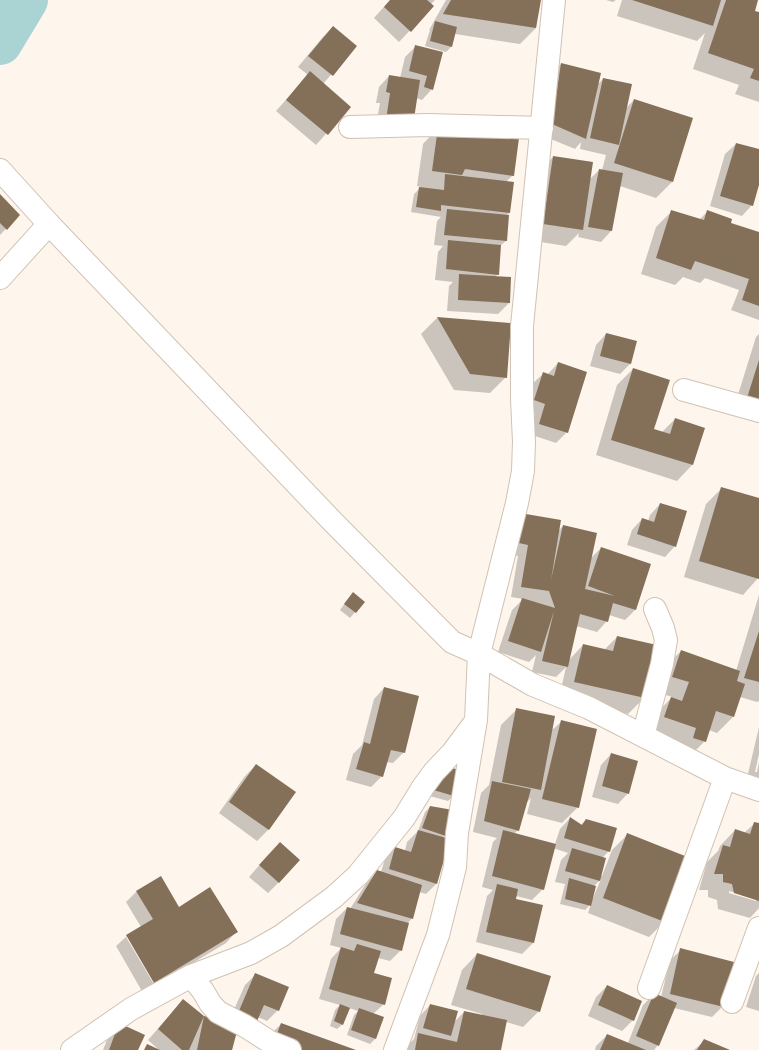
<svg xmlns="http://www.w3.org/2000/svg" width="759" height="1050" font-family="'Sofia Sans Condensed',sans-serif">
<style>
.shadow{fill:#0003;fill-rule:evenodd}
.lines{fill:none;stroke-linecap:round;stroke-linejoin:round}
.river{stroke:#aad3d3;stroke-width:44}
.building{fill:#847059}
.minor-casing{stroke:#d0c2b3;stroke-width:24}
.minor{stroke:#fff;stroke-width:22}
</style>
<rect width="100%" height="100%" fill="#fef5ec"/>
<!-- shadow -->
<path class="shadow" d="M390,0H435L430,5L432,7L399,42L374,18Z
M446,0H540L536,28L520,44L455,34L451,47L446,52L425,46L430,30H429Z
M606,0H616L613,2Z
M622,0H757L753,11L759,13V102L735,94L739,85L693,69L705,33L697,41L617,16Z
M333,27L356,46L323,84L350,107L316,145L276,111L308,75L298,67L322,38Z
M416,46L432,89L422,100L416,98L375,131L380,103H376L379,87L389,76L400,78L405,57Z
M561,64L597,85L603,79L626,108L634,100L692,118L672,182L656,198L620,186L611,231L601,242L578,237L579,233L566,246L528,240L538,173L553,157L589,180L599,170H602L606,155L580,149L581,142L575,149L541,135L551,75Z
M438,128L513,175L506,182L513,183L509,213L506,216V241L500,246L498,274L495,277L509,303L498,314L447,311L449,286L453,282L435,280L438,252L443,246L434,245L437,221L441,217L411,212L414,194L421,187L417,186L423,144Z
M736,144L759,150V182L752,205L742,216L710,206L725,154Z
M0,195L19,215L0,235Z
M672,211L699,220L707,212L729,227L759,233V320L731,310L739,290L705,278L700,283L683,277L675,285L641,274L656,227Z
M437,318L510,324L506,377L490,393L454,390L421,334Z
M606,334L631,363L620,374L590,366L596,345Z
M759,334V423L732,414L756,337Z
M558,363L567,432L556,443L529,434L535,414L524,411L532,384L543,374L547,375Z
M633,369L653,430L662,432L675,419L704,428L692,465L677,481L596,455L617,385Z
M722,488L759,499V577L743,595L684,577L706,504Z
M660,504L675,546L665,557L627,545L632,530L642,519L648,521L650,515Z
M509,525L558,531L563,526L591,558L601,548L635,610L625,620L609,615L607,621L597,632L576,626L568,661L583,645L604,650L617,637L644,698L628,714L559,698L566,667L556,677L532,672L536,655L529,662L498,652L512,610L523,599L511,597L518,556L504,553Z
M759,595V701L757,702L740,697L733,717L717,733L709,730L705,741L689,757L649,733L656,714L672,697L657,692L665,667L681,651L736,671Z
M348,599L364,602L350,618L340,610Z
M384,688L404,752L393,763L386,762L382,776L371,787L346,780L353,754L362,745L374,699Z
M517,709L551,731L561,722L578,807L562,823L527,814L531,798L526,803L518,830L514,834L555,844L560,829L570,818L581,825L586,820L609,851L602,858L601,876H602L612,850L628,834L664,922L649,937L588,913L591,904L585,910L560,904L565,884L555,882L561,860L568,853L553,848L543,889L532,900L516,896L515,900L541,906L533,943L522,954L476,942L487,896L493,890L482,887L493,842L497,838L473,832L481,793L489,785L501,725ZM601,879L593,898H592L594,886Z
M759,727V754L755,772H757L759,762V781L747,778Z
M611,754L628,793L618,804L592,797L601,765Z
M256,765L294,793L268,830L257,841L219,813L245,776Z
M459,771L453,796L448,801L426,795Z
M430,807L452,811L445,836L442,838L437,883L426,894L419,892L412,918L408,923L401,950L390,961L378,958L373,973L384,1004L373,1014L375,1039L370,1044L347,1035L354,1015L358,1011L349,1008L343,1024L337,1029L330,1026L335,1010L340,1005L319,999L331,959L341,948L330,945L336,919L347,908L350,909L367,882L378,871L381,872L385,859L395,848L405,851L407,842L418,831L425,812Z
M755,823L759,824V908L750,918L718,909L717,900L708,897V890H699L707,862L718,851L720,846L735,830L744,833ZM729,891L756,899V901L729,893Z
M269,854L279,882L268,893L249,877Z
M136,892L178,908L236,932L226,943L156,985L129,937H126L155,986L143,993L116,946L127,936L141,927L126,902Z
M681,950L723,1006L712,1017L674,1008L658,1045L654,1050H595L596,1046L607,1035L628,1043L643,1005L654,994L661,997L670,960Z
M477,954L539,1011L523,1027L506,1022L500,1050H403L414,1039L420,1016L430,1005L454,1022L464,1012L482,1016V1014L451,1005L462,970Z
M759,973V1011L746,1007L756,976Z
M256,974L278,1010L267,1021L258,1017L236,1033L232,1050H159L148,1040L183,1000L204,1017L228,1023L245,985Z
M607,986L633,1020L622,1031L588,1016L596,997Z
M119,1024L137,1050H103L109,1035Z
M281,1024L354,1050L270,1035Z
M704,1041L728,1050H694Z"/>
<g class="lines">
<!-- river -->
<path class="river" d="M0,43L26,0"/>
</g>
<!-- building -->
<path class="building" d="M390,0H427L434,6L411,32L384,7Z
M451,0H541L536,28L443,14Z
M632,0H721L713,26Z
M726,0H758L755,11L759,12V81L750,78L754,69L708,53Z
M435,21L457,27L452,47L430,41Z
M333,26L357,46L333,76L308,56Z
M415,45L443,52L433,90L424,87L427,76L409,71Z
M561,63L601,73L586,139L552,124Z
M310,71L351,107L328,135L286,100Z
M389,75L420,80L413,125L386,120L390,93L386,92Z
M603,78L632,84L619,145L590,138Z
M634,99L693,118L673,182L614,163Z
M438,127L519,138L514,176L465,169L462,175L432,171Z
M736,143L759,149V185L753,206L720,196Z
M553,156L593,162L583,230L543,224Z
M599,169L623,173L612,231L588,227Z
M445,174L514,182L510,213L441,205V211L416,207L419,187L444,190Z
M0,194L20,215L7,230L0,223Z
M447,209L509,215L507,241L444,235Z
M671,210L704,220L707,210L732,219L731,223L759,232V306L742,300L749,279L695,261L691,270L656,258Z
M448,240L501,245L499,275L446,269Z
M459,274L511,277L510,303L458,300Z
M437,317L511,323L507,378L470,374Z
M606,333L637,341L631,364L600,356Z
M759,360V402L747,398Z
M558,362L587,372L568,433L539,424L545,404L534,400L543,372L554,376Z
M633,368L670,380L654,429L670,434L675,418L705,428L693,465L611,440Z
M721,487L759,498V579L699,561Z
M660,503L687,511L676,547L637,534L642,518L654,522Z
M520,513L561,520L551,580L563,525L597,533L585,589L615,596L588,586L601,547L651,564L636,610L613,603L608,622L580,614L568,667L542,661L554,611L541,652L508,641L522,598L555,608L549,591L521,587L528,545L514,542Z
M353,592L365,602L356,613L344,604Z
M759,631V682L744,678Z
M617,636L657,645L645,698L574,682L583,644L613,651Z
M681,650L740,671L737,681L745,684L734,717L716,711L706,742L693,738L696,728L664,717L671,697L682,701L689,682L672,677Z
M384,687L419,696L405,753L391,750L383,777L356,769L364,742L370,744Z
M516,708L555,716L541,790L502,782Z
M561,720L597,729L579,808L542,799Z
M611,753L638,761L629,794L602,786Z
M256,764L296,792L269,830L229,802Z
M444,766L460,770L454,796L430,789Z
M492,781L531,789L519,831L484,821Z
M430,806L453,810L446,836L422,828Z
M570,817L582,825L586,819L617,828L610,852L564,838Z
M754,822L759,823V901L734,893L732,884L723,882V874H714L723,845L730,847L735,829L750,834Z
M418,830L450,839L437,884L389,869L395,847L411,852Z
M503,830L556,844L544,890L492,876Z
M627,833L690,858L665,922L603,898Z
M280,842L300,860L279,883L259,865Z
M572,848L606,858L600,881L565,871Z
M377,870L422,885L413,919L357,903Z
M161,876L179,907L210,887L238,932L154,983L126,935L153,919L136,891Z
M569,878L596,886L591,906L565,899Z
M497,884L518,889L516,899L543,905L534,943L486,932Z
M347,907L409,923L402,951L340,934Z
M357,944L381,951L374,973L392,978L385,1005L329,989L341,947L354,951Z
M680,948L734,962L724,1007L670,994Z
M477,953L551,976L540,1012L466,989Z
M255,973L289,987L279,1011L264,1005L255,1026L236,1018Z
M607,985L642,1001L634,1021L598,1005Z
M654,993L677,1003L659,1046L636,1036Z
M183,999L204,1016L189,1050H182L158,1029Z
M340,1004L350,1008L343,1025L334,1021Z
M430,1004L458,1011L451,1036L423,1028Z
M359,1008L384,1017L376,1039L351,1030Z
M464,1011L507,1020L501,1050H415L418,1033L457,1042Z
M204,1016L239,1024L232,1050H197Z
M119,1023L145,1035L138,1050H109Z
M281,1023L356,1050H296L274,1042Z
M607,1034L646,1050H600Z
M704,1039L730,1050H697Z
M147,1044L160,1050H144Z"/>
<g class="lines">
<defs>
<path id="minor" d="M350,127L428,125L542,128
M0,170L49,224L332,521L452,642L479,654L533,685L589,708L725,778L759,790
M0,278L49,224
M684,390L759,411
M643,736L662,664L666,640L663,628L655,609
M191,976L203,991L210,1003L218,1012L245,1026L270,1042L290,1050
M649,988L725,778
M732,1002L759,928
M72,1050L131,1009L191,976L251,953L281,936L334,897L358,875L404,818L423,787L434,772L453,752L473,725
M395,1050L438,935L455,867L457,833L476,720L479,654L517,503L523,471L524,442L522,399V326L554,0"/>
</defs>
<!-- minor casing -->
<use href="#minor" class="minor-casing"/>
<!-- minor -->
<use href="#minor" class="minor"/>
</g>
</svg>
